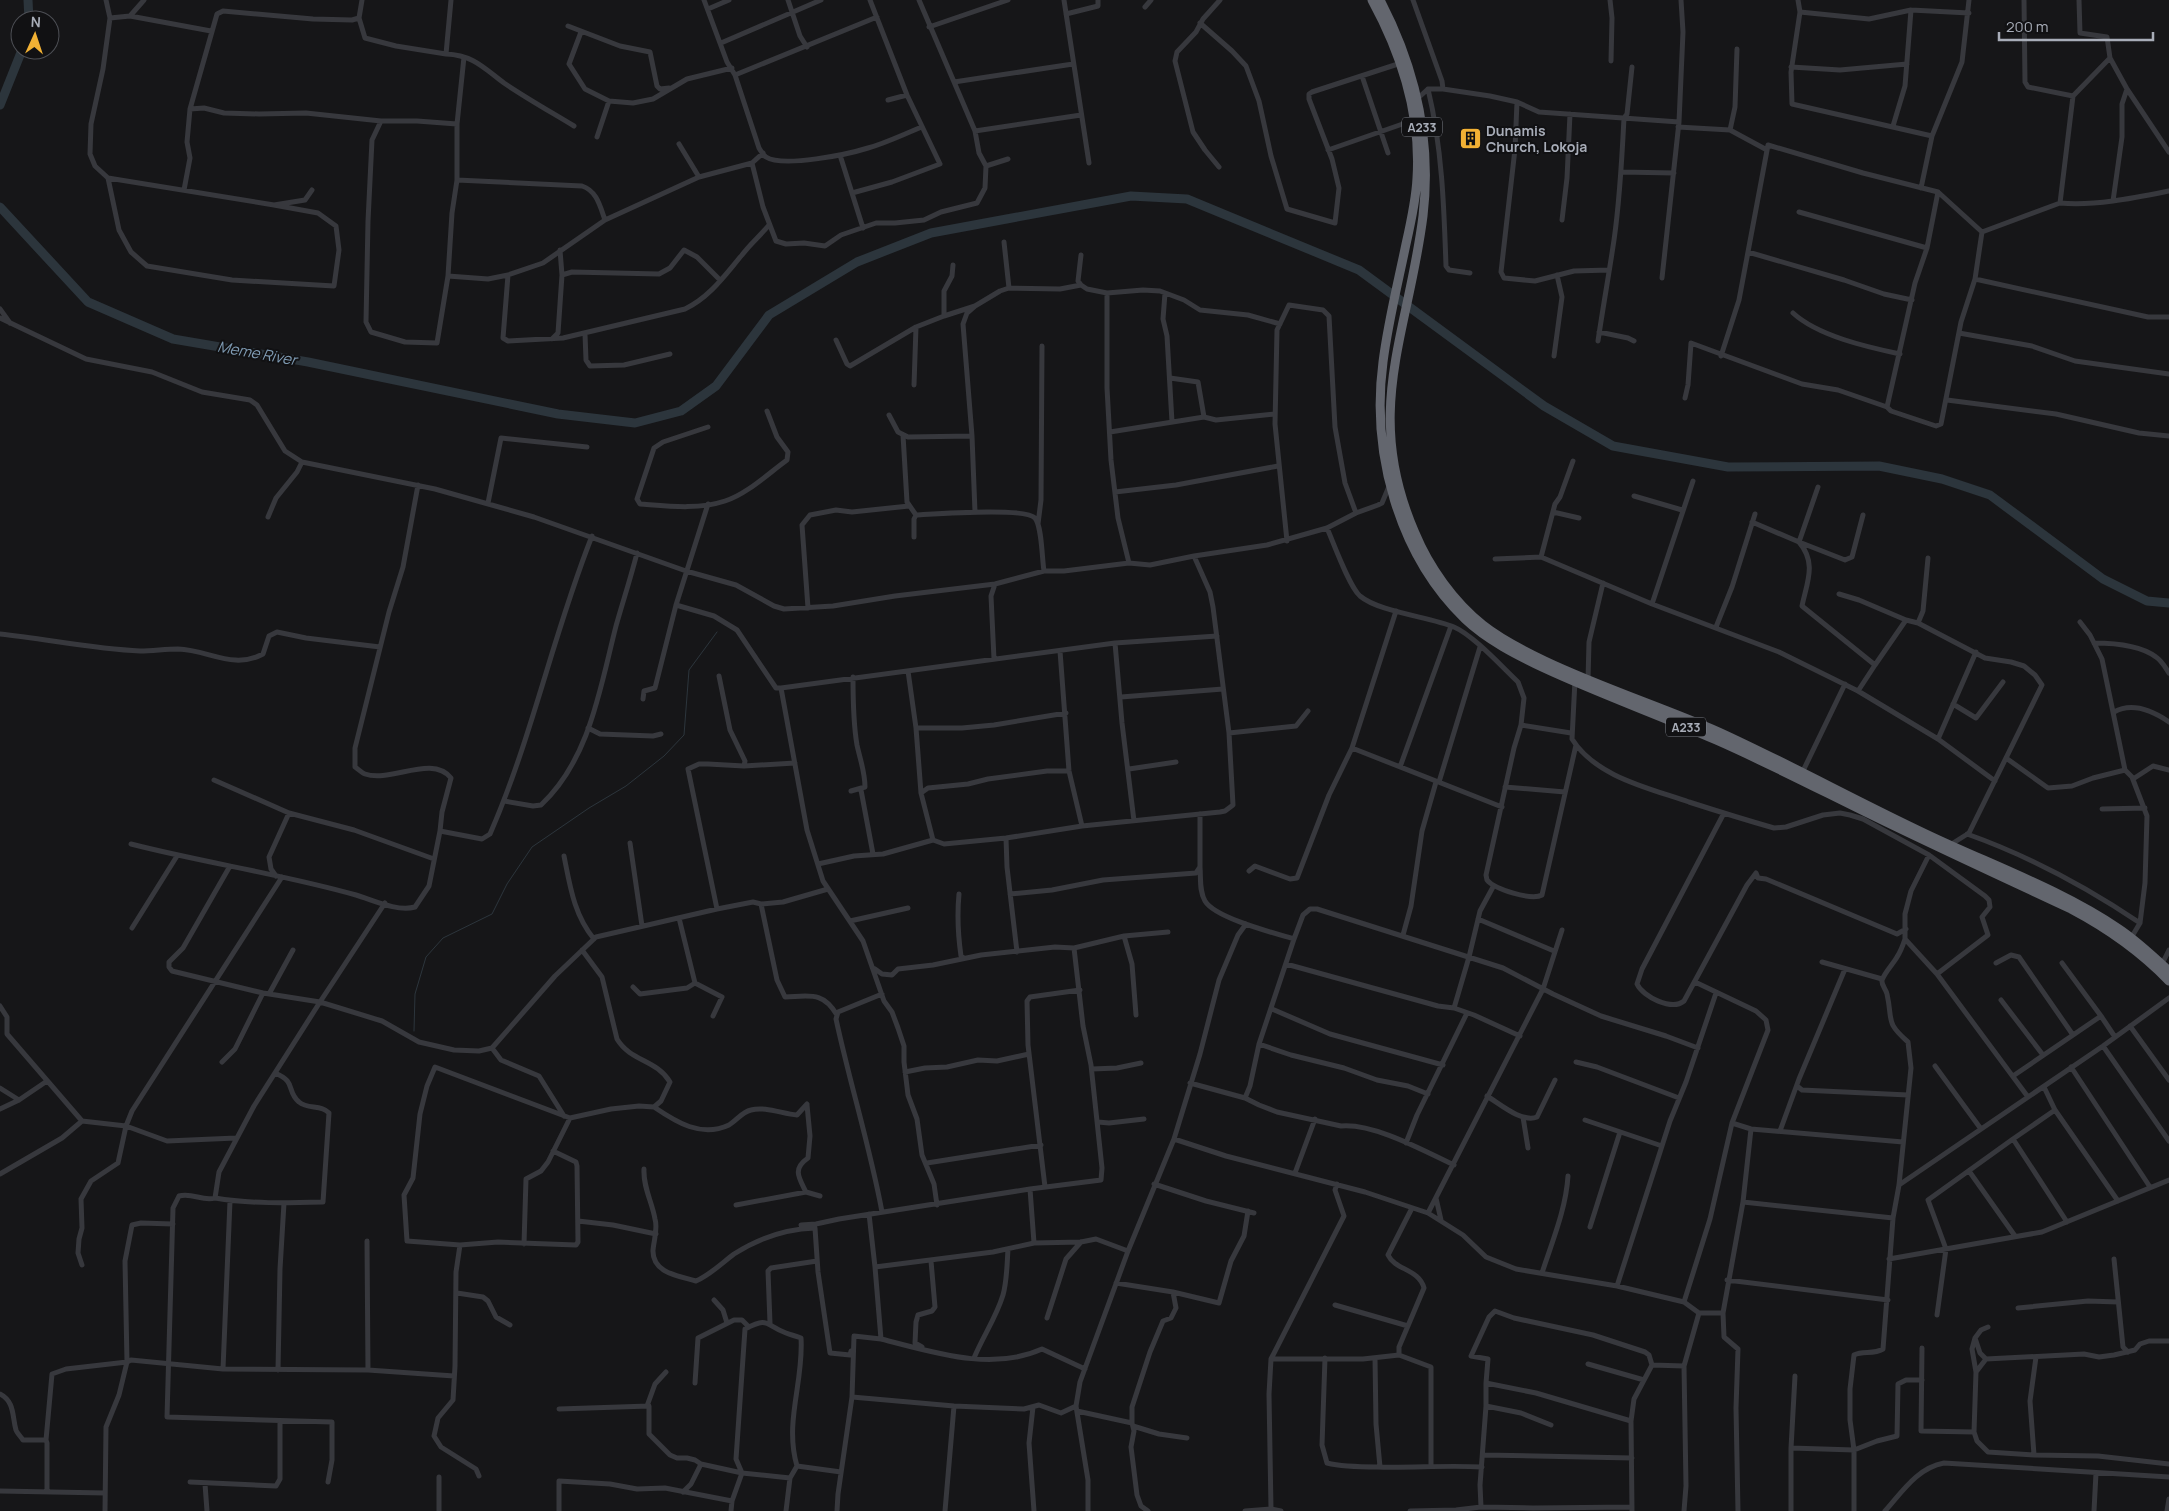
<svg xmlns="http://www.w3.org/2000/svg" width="2169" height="1511" font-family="Manrope,sans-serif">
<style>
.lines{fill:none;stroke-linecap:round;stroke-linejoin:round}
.stream{stroke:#2c353c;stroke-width:1}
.river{stroke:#2c353c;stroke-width:9}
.street{stroke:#37383d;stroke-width:5}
.highway{stroke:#63666e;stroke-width:9}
.labels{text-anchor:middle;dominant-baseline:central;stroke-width:4;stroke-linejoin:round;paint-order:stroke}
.shield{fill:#111113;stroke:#7b7e86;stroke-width:1}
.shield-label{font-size:12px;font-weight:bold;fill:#a8adb8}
.poi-label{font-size:14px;font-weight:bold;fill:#a8adb8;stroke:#111113;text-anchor:start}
.water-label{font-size:15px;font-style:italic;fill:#7f9bb3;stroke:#111113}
</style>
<rect width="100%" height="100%" fill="#161618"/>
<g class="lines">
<!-- stream -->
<path class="stream" d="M414,1031L415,994L426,957L443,938L492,914L507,884L532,847L589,808L626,786L664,756L684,735L689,670L717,632"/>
<!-- river -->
<path class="river" d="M28,0L29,20
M0,105L22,50
M0,207L88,302L173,339L308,362L558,414L635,423L681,411L716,386L769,315L857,262L931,233L1131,196L1187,199L1359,270L1544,406L1613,446L1728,467L1879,466L1942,479L1990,495L2103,579L2147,601L2169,603"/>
<!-- street -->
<path class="street" d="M106,0L110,18L103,69L91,124L90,154L95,166L108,178L274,205L305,200L312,190
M362,0L359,18L365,38L396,46L446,54
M451,0L446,54C473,55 484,68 504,83C526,98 551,112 574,126
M704,0L727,62L735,75L759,148C761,151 763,155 766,157C783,168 849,154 868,148C886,143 904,134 922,127
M788,0L800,36L807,47
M919,0L975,131L979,153L986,166L1008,159
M1064,0L1089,163
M1413,0L1442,81L1443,89
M1610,0L1612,18L1611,61
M1798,0L1800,12L1791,72L1792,104L1932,136
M2024,0L2025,82L2028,87L2073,96
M2079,0L2080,33L2107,37L2110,58
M1145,7L1151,0
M708,9L729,0
M1800,12L1869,19L1911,10L1969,13
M1066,14L1098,6V0
M130,16L144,0
M110,18L130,16L211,31
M1200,23L1232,51L1246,66L1259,101L1271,156L1287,209L1335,223L1339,188L1332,159L1309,99V94L1312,92L1401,63
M568,26L620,46L650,52L657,86L660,89L669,88
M929,27L1008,0
M581,32L569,64L585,89L609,101L633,103L653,99L687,79L732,68
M721,43L821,0
M1791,67L1840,70L1907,64
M735,75L877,17
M1362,76L1388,153
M954,82L1073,64
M1428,89C1442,147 1444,206 1446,266L1449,270L1470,273
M1417,99L1428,89H1443L1490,96L1517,102L1539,112L1679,122L1683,32L1681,0
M888,100L907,95
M1517,102L1515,149L1501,272L1504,278L1535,281L1574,271L1609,270
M190,109L204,108L224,113L259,114L306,113L381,121H417L457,124
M381,121L372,140L368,221L366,322L371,332L405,342L437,343L448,276L452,213L457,180V124L464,57
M1893,126L1905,86L1911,10
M1678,127L1730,130L1767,150
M1730,130L1735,107L1737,49
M975,131L1081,115
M597,137L609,101
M679,144L699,177
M1328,150L1414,120
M840,155L863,228
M752,163L763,207L776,241L786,244L804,243L825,246L841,235L876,223H895L924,220L941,212L977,203L985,188L986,166
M1219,167L1205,150L1193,132L1175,61L1177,52L1196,32L1203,19L1220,0
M1621,172L1674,173
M108,178L119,230L131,252L147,266L232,280L334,286L339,250L336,226L318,213L274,205
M457,180L582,186C597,191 600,206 605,220
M1921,188L1932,136L1962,62L1969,0
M184,190L190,158L187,142L190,109L217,14L223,11L313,19L352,20L359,18
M852,193L892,182L940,164L907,95L870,0
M2113,201L2122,137V104L2127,89
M2060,203L2073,96L2110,58L2127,89L2169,152
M1799,212L1927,248
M1562,220L1567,178L1570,114
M1982,232L2060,203C2096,206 2134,198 2169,191
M1004,242L1009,288
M1748,252L1844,280L1884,294L1912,300
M1081,255L1078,281L1081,285
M508,275L503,338L508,341L563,338L685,309C710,297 725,275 742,255C750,244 760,236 769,225
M562,275L572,272L659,274L670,268L684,250L697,257L720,280
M448,276L488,279L508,275L543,263L605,220L699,177L752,163L763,153
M1662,278L1679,122
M1975,279L2148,317H2169
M1165,293L1163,319L1167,336L1172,422
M0,309L10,323
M1793,313C1818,336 1867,347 1900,354
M944,316L975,306L1000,291L1009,288L1060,289L1081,285L1087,289L1107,293
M0,318L86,359L152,372L202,392L250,400L257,405L285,451L302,462L435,489L534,517L686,571L736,585L774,606L784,609L833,606L895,596L995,584L1044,571H1064L1129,563L1150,565L1194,556L1267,545L1327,528L1356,513L1378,505L1382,503L1390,484
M1599,332L1628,338L1634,341
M1959,333L2032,346L2075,361L2169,374
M585,334L586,360L590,366L624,365L670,354
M552,339L558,333L562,275L560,250
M836,340L847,364L850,366L916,327L944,316V291L952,276L953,265
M1598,341C1603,307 1609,274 1614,240C1620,199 1622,158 1624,118L1627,114L1632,67
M1554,356L1562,297L1557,275
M1721,356L1739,300L1768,145L1863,173L1938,192L1982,232
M1170,378L1198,382L1204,417
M914,385L916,327
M1685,398L1688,385L1691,343L1802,384L1838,390L1887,407L1891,411L1936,426L1941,424L1961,322L1975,279L1982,232
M1947,400L2056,414L2139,433L2169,436
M1887,407L1915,283L1927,248L1938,192
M889,415L898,432L908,437L972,436
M708,427L663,442L654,448L637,499L640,504C667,506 698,510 725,501C747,494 769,473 787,460L788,452L777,437L767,411
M1110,432L1204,417L1216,420L1275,414
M903,435L907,502L916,515
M418,485L403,567L389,612L355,748V767C358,769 362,773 365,774C391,783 432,754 451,778L442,812L440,831
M1818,487L1799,542C1817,563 1807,582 1802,606L1875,665L1858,691
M1115,492L1176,485L1278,466
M1634,496L1682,510
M488,503L501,438L587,447
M975,512L972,436L963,324L967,313L975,306
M1553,512L1579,518
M268,517L276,498L297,472L302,462
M1752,522L1799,542L1845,560L1852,557L1863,515
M1038,524L1041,500L1042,346
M1327,528C1334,544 1349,586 1360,596C1379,612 1430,617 1454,627C1473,635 1502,667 1518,682L1524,698L1521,725L1514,748L1486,875L1487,880C1494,889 1532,901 1542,895L1576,745
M914,537V519L916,515C934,514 1025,507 1035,518C1042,526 1042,560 1044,571
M1287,541L1275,424L1277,330L1289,305L1323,310L1329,316L1335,427L1345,483L1356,513
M1541,557L1555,504L1560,497L1573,461
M1495,559L1541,557L1652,604L1779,652L1858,691L1938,739L1995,781
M1129,563L1118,518L1111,460L1107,388V293L1143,290L1160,291L1184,300L1200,310L1248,315L1280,324
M1839,594L1859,600L1906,620
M1652,604L1693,481
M676,605L714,616L737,630L776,688H781L807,830L823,881L863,941L884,1001L892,1012L898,1028L904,1046V1062L908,1095L917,1119L922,1155L934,1184L937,1205
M808,608L802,525L810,515L836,510L852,512L909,506
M2080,622L2090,635L2102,659L2125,770L2132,777L2147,816L2145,883L2140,923L2131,938
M1918,623L1923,611L1928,558
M1716,627L1732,587L1755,514
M0,634C47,639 93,649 140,651C153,651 165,649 178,649C209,650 233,670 263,654L269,636L277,632L306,638L380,647
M1115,643L1122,723L1134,821
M2094,643C2114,643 2140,645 2156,657C2162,661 2165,667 2169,673
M1060,651L1069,771L1082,826
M994,659L991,596L995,584
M1875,665L1906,620L1918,623L1985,658L2011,662L2024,666L2035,675L2042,685L1969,833L1950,845
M908,671L916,728L921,793L933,840
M719,676L730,730L745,761L744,766
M1575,680L1572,739C1596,777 1649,788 1689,802C1717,811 1746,820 1774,828L1786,827L1823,815L1840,813L1850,815L1863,819L1929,855L1985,896L1989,900L1990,907L1982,917L1988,935L1937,974
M1588,680L1589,642L1603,583
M781,688L1115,643L1217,636
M1121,697L1223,689
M643,699L644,691L655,688L676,605L708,504
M1953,704L1976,718L2003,682
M2114,712C2132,702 2153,711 2169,722
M1521,725L1571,733
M588,728L600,734L653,736L661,734
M916,728H962L994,725L1066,713
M1229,733L1296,726L1308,711
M1938,739L1976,652
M1352,748L1502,807
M2006,758L2048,788L2072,786L2093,778L2125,770
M795,763L744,766L708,764H699L688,769L717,909L753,902L761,904L783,902L828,889
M1400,767L1451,626
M1129,769L1176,762
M1802,773L1845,684
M2133,779L2153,766L2169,770
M214,780L289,813L354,830L434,859
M1439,782L1480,647
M1505,787L1565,792
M861,790L873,854
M851,791L865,787C865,772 860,759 857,745C853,722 853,700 853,677
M921,793L928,788L968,784L988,779L1047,771H1069
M504,801L533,806L541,805C590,759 600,688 616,626C623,601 631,577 637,553
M2102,809L2145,808
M1724,813L1642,969L1637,984C1643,997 1672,1011 1684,1001L1747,885L1756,873L1758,878L1766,879L1897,934L1906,929
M1967,834C2029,856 2085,886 2140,923
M1006,838L1007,867L1017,952
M630,843L642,926
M131,844C205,863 282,874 356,895C373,900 397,912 415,907L429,886L440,831L482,839L490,834C532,738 553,634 592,536
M1929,855L1911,891L1905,914V939L1937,974L2028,1097
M564,856C570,886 574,915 594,939
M818,864L854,856L883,854L933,840L944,844L1006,838L1082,826L1220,812L1225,811L1233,805L1229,733L1213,607L1210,592L1194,556
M230,866L183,948L169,962V967L172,971L263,993L320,1002L382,1021L419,1042L454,1050L479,1051L492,1048L555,976L596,937L717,909
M1200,867C1201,878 1199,891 1205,901C1215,918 1274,933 1294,939
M1249,871L1255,866L1290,879L1297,878L1329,795L1352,748L1396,611
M276,876L271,869L269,857L289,813
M959,894C957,915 958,935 961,956L964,958
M1010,894L1052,890L1103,880L1196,873L1200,867V814
M761,904L777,980L785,997C810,996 823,991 837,1015
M679,918L695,983L722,997L713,1016
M1478,919L1554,951
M850,921L908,908
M132,928L177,856
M1403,935L1411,906L1422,831L1436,782
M1124,936L1132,964L1136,1015
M1822,962L1882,979
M1996,963L2011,955L2019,957L2073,1035
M2062,963L2101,1016
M1286,964L1438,1006L1454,1008L1474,1015L1520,1036
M2162,964L2169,950
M875,969L882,974L892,975L898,969L933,965L981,955L1055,947L1074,948L1124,936L1168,932
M633,987L640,994L687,988L695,983
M269,994L293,950
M882,994L838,1012L836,1019C850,1084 870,1147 882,1212
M2001,1000L2043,1055
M0,1006L7,1017V1034L82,1121
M1454,1008L1469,957L1480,911L1493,887
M1272,1009L1330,1034L1443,1065
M2130,1026L2169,1080
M1259,1044L1291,1055L1344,1068L1377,1080L1408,1086L1428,1094
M2103,1046L2169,1141
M492,1048L501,1060L539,1076L564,1116
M222,1062L235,1049L263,993
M1576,1062L1597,1067L1679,1098
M1935,1066L1981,1129
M2071,1067L2150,1187
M1092,1069L1117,1068L1141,1063
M905,1072L925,1068L947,1067L978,1060L997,1061L1029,1054
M2013,1076L2101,1016L2115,1037
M1190,1083L1245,1098L1259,1105L1277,1112L1341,1126C1374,1123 1424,1151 1454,1165
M1797,1086L1802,1090L1908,1095
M2044,1087L2055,1110L2118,1201
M0,1088L19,1100
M1487,1096C1500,1104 1522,1123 1537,1117L1555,1080
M1245,1098L1250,1086L1259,1044L1294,939L1303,915L1310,909H1317L1503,968L1553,994L1601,1016L1666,1036L1698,1048
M654,1107C676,1122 701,1138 729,1125C737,1120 742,1112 751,1110C765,1106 783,1114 797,1115L807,1104
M0,1109L19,1100L47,1081
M2055,1110L2013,1139L2067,1222
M1523,1117L1528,1148
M1585,1120L1662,1146
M1098,1122L1109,1123L1144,1119
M1732,1123L1751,1129L1903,1142
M1780,1131L1799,1079L1845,969
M1174,1139L1226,1156L1365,1192L1428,1213L1463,1235L1486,1257L1516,1269L1617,1286L1684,1302L1699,1313H1723
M1406,1143L1417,1115L1467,1013
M553,1151L576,1162L577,1166L578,1242L576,1245L498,1242L460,1245L407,1241L404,1195L413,1178L420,1114L427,1086L435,1067L570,1118L611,1109L639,1106L654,1107L661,1101L670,1082C656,1059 631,1062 617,1039L602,977L582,950
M927,1163L1041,1145
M644,1169C643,1187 652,1202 655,1219C658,1229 654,1239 653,1250C652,1273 679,1276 696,1281C710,1275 722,1263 734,1254C759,1238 785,1229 815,1228L818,1272L830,1353L850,1355L851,1351
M1969,1171L2015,1236
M1295,1173L1315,1119
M0,1174L62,1138L82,1121L126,1126L167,1141L236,1138
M1154,1184L1206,1201L1254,1213
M1899,1185L2103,1046L2169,998
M1045,1187L1028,1045L1027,1001L1030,997L1080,990
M806,1192C799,1178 792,1169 808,1158L810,1136L807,1105
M215,1198C250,1204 287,1203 323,1202L329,1113C321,1104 308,1110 299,1102C286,1091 297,1082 275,1073
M1436,1198L1441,1220
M1743,1202L1893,1218
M736,1205L806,1192L820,1196
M1428,1213L1543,989L1562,930
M869,1214L875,1267
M578,1221L613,1225L656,1234
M801,1225L816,1224L839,1219L1030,1189
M1590,1227L1620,1132
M367,1241L368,1370
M1034,1243L1030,1189L1101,1180L1102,1168L1091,1065L1083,1026L1074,948
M524,1244L526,1179L541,1171L548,1162L570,1118
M460,1245L456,1272L455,1366L453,1400L438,1418L434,1436L441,1447L476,1469L479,1476
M1889,1259L2042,1232L2169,1180
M2114,1259L2123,1347L2128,1352
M82,1265L78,1253L79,1239L82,1228L81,1199L91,1181L118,1163L126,1126L132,1111L282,877
M1542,1273C1552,1242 1566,1209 1568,1176
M1727,1280L1888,1300
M1116,1283L1173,1292L1219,1303L1231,1261L1244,1236L1248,1211
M1617,1286L1670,1121L1686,1082L1716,993
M457,1293L483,1297L488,1301L496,1317L510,1325
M714,1300L723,1310L727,1323
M1684,1302L1710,1219L1732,1123L1768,1030L1766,1020L1756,1011L1695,982
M1335,1305L1408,1326
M2018,1308L2088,1301L2118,1302
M1937,1315L1946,1249L1928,1200L2013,1139
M1047,1318L1066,1259L1081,1242
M770,1323L768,1271L771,1268L817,1261
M1988,1327L1981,1330L1975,1338L1972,1349L1976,1372L1974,1432L1977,1441L1988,1452L2034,1455L2098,1456L2169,1464
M1975,1338L1980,1353L1986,1359L2084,1354L2099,1357L2114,1355L2135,1350L2140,1344L2149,1341H2169
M881,1339C933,1352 991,1372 1042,1349L1085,1369
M922,1347L915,1343L916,1322L918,1315L932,1311L935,1307L931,1261
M1922,1348L1921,1431L1974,1432
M1399,1355V1347L1424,1288C1419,1269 1395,1270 1388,1255L1412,1208
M974,1358C983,1336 996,1318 1003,1295C1007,1281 1007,1264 1008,1249
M1325,1358L1322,1445L1327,1463C1343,1467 1360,1467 1377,1467C1412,1468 1447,1465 1482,1467
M1375,1358L1376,1424L1380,1467
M1271,1359H1363L1399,1355L1431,1367V1466
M1588,1364L1644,1380
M223,1369L230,1201
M278,1370L280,1269L284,1203
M1976,1372L1986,1359
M695,1383L698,1338L734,1320H742L749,1327
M1486,1383L1488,1359L1471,1356L1489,1317L1495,1311L1514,1318L1593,1335L1645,1352L1649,1355L1652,1365L1684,1366
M0,1394C15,1402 12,1416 16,1430C17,1433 21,1437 23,1440H46
M647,1406L655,1384L666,1372
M1076,1406L1061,1413L1039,1405L1024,1409L954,1406L852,1397L854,1336L881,1339L875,1267L993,1252L1034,1243L1081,1242L1096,1239L1128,1251
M1486,1406V1383L1536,1393L1631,1421
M1033,1407L1029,1443L1034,1511
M559,1409L649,1406V1434L670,1455L677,1458H687L695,1460L701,1464L742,1473L790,1478
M1077,1411L1132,1423L1134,1431L1131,1447L1137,1495L1141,1506L1148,1511
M1132,1423V1407L1150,1352L1163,1321L1171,1318L1176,1308L1173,1292
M1133,1426L1159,1434L1187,1438
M1791,1448L1854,1450L1877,1441L1897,1436L1898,1384L1906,1380H1922
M1484,1455L1632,1458
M2034,1455L2030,1401L2036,1357
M439,1477V1511
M190,1482L276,1486L280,1479V1421
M328,1482L332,1460V1422L167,1417L173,1208L179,1196C192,1192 203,1202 215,1198L219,1172L254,1106L320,1002L385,903
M205,1484L207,1511
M0,1491L105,1493
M47,1492V1443L46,1440L52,1374L66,1369L127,1362L125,1261L132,1225L141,1223L173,1224
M683,1492L691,1484L701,1464
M1481,1507L1480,1485L1486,1406L1521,1413L1551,1425
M1271,1509L1269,1394L1271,1359L1344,1216L1335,1190L1337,1184
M105,1511L106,1427L119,1395L127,1362L131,1360L223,1369L368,1370L454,1376
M559,1511V1481L610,1484L637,1489L665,1488L732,1501
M731,1511L732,1501L742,1473L736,1459L745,1329C769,1316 765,1325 786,1333C791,1335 796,1336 801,1338C804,1381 784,1422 797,1466L841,1472
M786,1511L790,1478L797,1466
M837,1511L838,1494L852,1397
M945,1511L954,1406
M1088,1511V1480L1076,1406L1080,1382L1128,1251L1174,1139L1200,1054L1219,980L1238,935L1246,924
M1245,1511L1271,1509L1281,1511
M1410,1511L1456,1510L1481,1507L1533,1508L1632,1507
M1632,1511L1631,1421L1634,1399L1652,1365
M1684,1511L1686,1486L1684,1366L1699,1313
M1738,1511L1736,1408L1738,1349L1724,1337L1723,1313L1743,1202L1751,1129
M1791,1511V1448L1795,1376
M1854,1511V1450L1850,1420V1389L1854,1355C1863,1350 1873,1355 1883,1349L1893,1218L1899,1185L1911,1068L1908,1042C1885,1022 1893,1021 1887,994C1886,989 1881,985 1882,980C1885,972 1893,964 1897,957C1901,951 1903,945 1905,939
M1885,1511C1902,1492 1917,1468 1944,1463L2169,1477
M2094,1511L2096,1473
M2167,1511L2169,1499"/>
<!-- highway -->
<path class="highway" d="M1372,0C1402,55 1421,116 1417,178C1416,200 1411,222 1406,244C1398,283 1388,322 1383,362C1371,452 1398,554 1465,619C1487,640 1517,655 1544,668C1600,694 1659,715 1716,740C1773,765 1828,794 1884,821C1946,851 2009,880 2071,909C2107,928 2140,951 2169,981
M1380,0C1415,67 1432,140 1423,216C1408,335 1362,412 1415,533C1429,567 1454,602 1483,625C1502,640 1524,651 1545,661C1602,688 1662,707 1719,732C1789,764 1856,801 1926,834C1989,864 2062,890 2119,929C2137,941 2153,956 2169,971"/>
</g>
<!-- icons -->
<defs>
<symbol id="building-square" viewBox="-11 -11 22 22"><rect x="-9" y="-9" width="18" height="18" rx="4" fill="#f2b134" stroke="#111113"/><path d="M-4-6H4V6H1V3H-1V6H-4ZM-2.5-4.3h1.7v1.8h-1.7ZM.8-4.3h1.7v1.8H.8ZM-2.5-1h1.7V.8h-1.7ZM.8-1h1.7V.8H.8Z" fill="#111"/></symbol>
</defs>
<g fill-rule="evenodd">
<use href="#building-square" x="1458" y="126" width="25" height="25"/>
</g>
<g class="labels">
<!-- shield labels -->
<g class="shield">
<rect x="1402" y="117.5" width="40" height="19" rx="4"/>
<rect x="1666" y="717.5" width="40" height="19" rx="4"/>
</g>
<g class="shield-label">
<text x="1422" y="127">A233</text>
<text x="1686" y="727">A233</text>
</g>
<!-- poi labels -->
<g class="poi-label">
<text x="1486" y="130">Dunamis<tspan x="1486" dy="16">Church, Lokoja</tspan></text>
</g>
<!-- water labels -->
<g class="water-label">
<text transform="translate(257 353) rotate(10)">Meme River</text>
</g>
</g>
<!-- north arrow -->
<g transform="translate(35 35) rotate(3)"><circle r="24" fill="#111113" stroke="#4d4f55"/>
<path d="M0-4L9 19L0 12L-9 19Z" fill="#f2b134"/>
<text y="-8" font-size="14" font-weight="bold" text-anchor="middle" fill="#a8adb8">N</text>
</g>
<!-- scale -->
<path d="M1999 32v8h154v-8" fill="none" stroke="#a8adb8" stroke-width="2.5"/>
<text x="2006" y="32" font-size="15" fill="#a8adb8" stroke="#111113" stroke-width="4" paint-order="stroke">200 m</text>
</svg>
